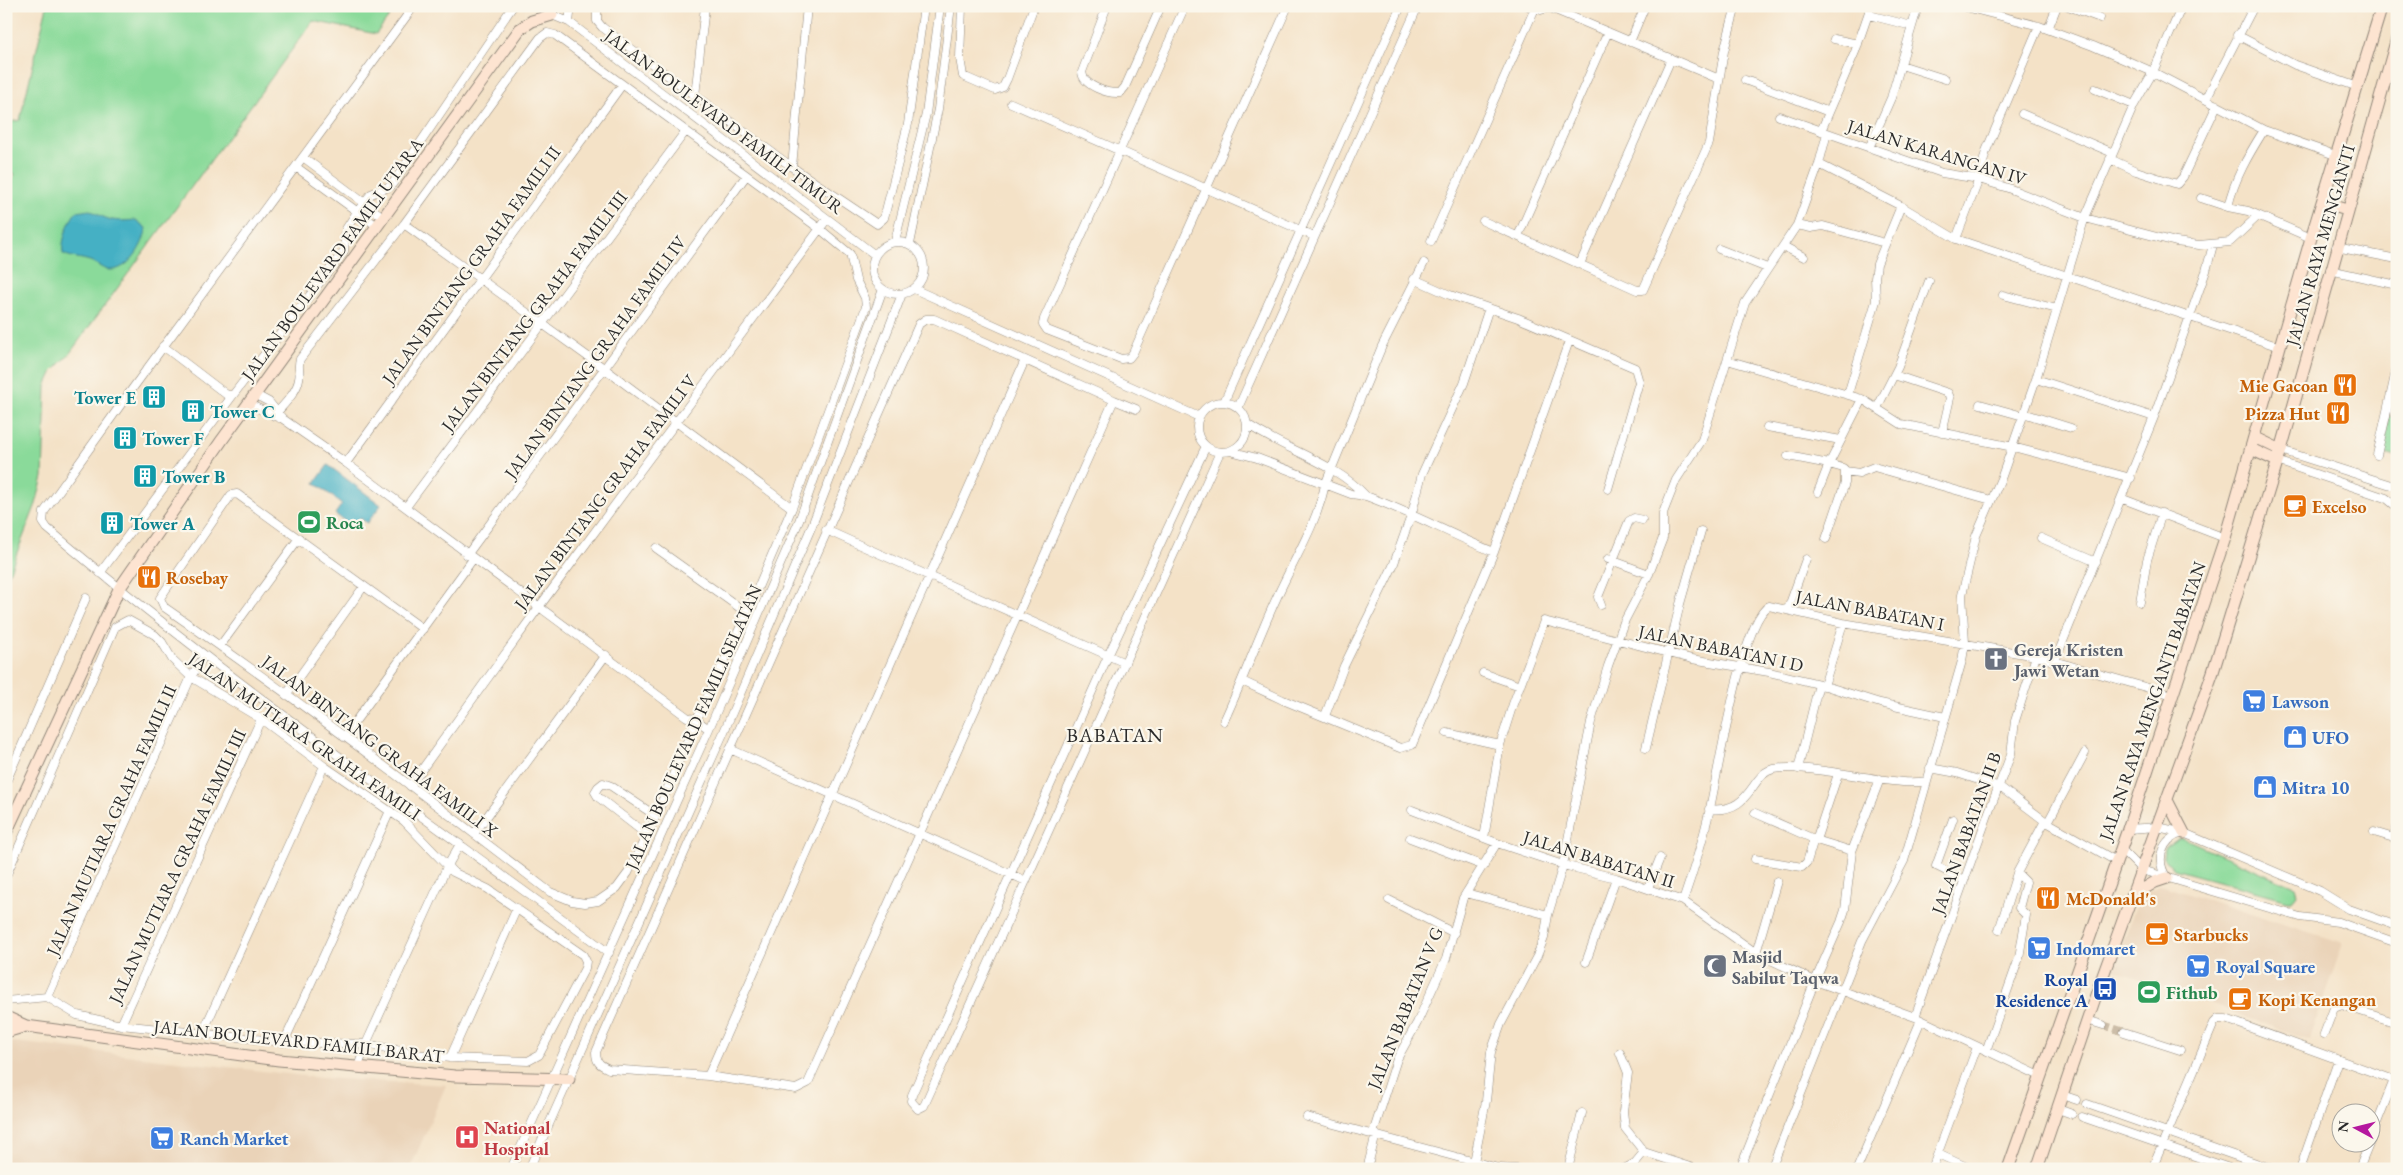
<svg xmlns="http://www.w3.org/2000/svg" width="2403" height="1175" font-family="'EB Garamond',serif">
<style>
.built{fill:#ead3b8}
.green{fill:#8ada9a;stroke:#5a8262}
.water{fill:#45b0c4;stroke:#386e78}
.lines{fill:none;stroke-linecap:round;stroke-linejoin:round}
.street-tunnel{stroke:#ccbda8;stroke-width:8;stroke-dasharray:8 4;stroke-linecap:butt}
.street-casing{stroke:#908679;stroke-width:9}
.secondary-casing{stroke:#908679;stroke-width:13}
.street{stroke:#fff;stroke-width:8}
.secondary{stroke:#fde4d1;stroke-width:11}
.labels{text-anchor:middle;dominant-baseline:central;stroke-width:4.5;stroke-linejoin:round;paint-order:stroke}
.street-label{font-size:18px;fill:#2b2b2b;stroke:#fbf7ec}
.food-label{font-size:18px;font-weight:bold;fill:#c56008;stroke:#fbf7ec;text-anchor:start}
.culture-label{font-size:18px;font-weight:bold;fill:#0d838f;stroke:#fbf7ec;text-anchor:start}
.leisure-label{font-size:18px;font-weight:bold;fill:#27864d;stroke:#fbf7ec;text-anchor:start}
.worship-label{font-size:18px;font-weight:bold;fill:#5b616d;stroke:#fbf7ec;text-anchor:start}
.shop-label{font-size:18px;font-weight:bold;fill:#366cbe;stroke:#fbf7ec;text-anchor:start}
.transit-label{font-size:18px;font-weight:bold;fill:#164399;stroke:#fbf7ec;text-anchor:end}
.health-label{font-size:18px;font-weight:bold;fill:#be3a42;stroke:#fbf7ec;text-anchor:start}
.quarter-label{font-size:20px;letter-spacing:1px;fill:#2b2b2b;stroke:#fbf7ec}
</style>
<rect width="100%" height="100%" fill="#fbf7ec"/>
<filter id="ink" filterUnits="userSpaceOnUse"><feTurbulence type="fractalNoise" baseFrequency=".02" numOctaves="2"/><feDisplacementMap in="SourceGraphic" scale="10" xChannelSelector="R" yChannelSelector="G"/><feConvolveMatrix kernelMatrix="1 2 1 2 8 2 1 2 1" color-interpolation-filters="sRGB"/></filter>
<filter id="wash" filterUnits="userSpaceOnUse"><feTurbulence type="fractalNoise" baseFrequency=".0096" numOctaves="4" result="noise"/><feDisplacementMap in="SourceGraphic" scale="20" xChannelSelector="R" yChannelSelector="G"/><feGaussianBlur stdDeviation="1.12" result="paint"/><feColorMatrix in="noise" values="0 0 0 0 0 0 0 0 0 0 0 0 0 0 0 0 0 1.4 0 .05"/><feComposite in="paint" operator="in"/></filter>
<g filter="url(#wash)">
<rect width="100%" height="100%" fill="#f4e2c7"/>
<!-- built -->
<path class="built" d="M2160,885L2343,943L2309,1040L2113,969L2136,906L2149,891Z
M6,1041L321,1078L446,1085L410,1169H6Z"/>
<!-- green -->
<path class="green" d="M47,6H397L376,34L313,21L67,357L53,371L46,386L43,477L36,504L6,581V192L15,174L6,168V123L20,120Z
M2389,416L2397,418V457L2381,453Z
M2178,838H2183L2295,887L2297,894L2292,900H2287L2174,869L2164,858L2165,848Z"/>
<!-- water -->
<path class="water" d="M90,210C109,221 114,222 136,220L146,228C145,244 129,270 111,270C102,270 98,264 90,261C81,258 72,258 63,254C61,241 68,223 76,212Z
M328,465L381,505L367,523L360,518L353,527L335,514L342,504L315,483Z"/>
</g>
<g filter="url(#ink)">
<g class="lines">
<!-- street-tunnel -->
<path class="street-tunnel" d="M2103,1025L2124,1032"/>
<defs>
<path id="street" d="M414,6L127,396L44,512L43,522L47,528C226,680 420,814 609,953
M555,6L552,15L569,22L875,255
M597,6V21L602,27L792,167L877,224L884,218L908,124L924,6
M962,6L960,58L963,76L995,90L1003,87L1007,79L1034,6
M1107,6L1082,72C1083,86 1108,94 1120,93L1125,87L1161,6
M1185,6L1044,319L1043,324L1047,330L1121,359L1129,358L1133,353L1288,6
M1528,6L1541,10L1548,8
M1546,6L1719,79
M1962,6L2039,26L2093,46L2153,72L2264,130L2338,156
M2068,6L2100,18
M1869,15L1912,26
M569,22L571,6
M2048,29L2057,6
M2237,35L2295,65L2358,87
M1834,39L1858,44
M1630,42L1645,6
M1901,65L1945,79
M1745,80L1829,112
M2095,89L2134,105
M695,96L705,6
M2206,99L2254,6
M1011,103L1314,236
M2022,114L2113,153
M1779,116L1942,173L1979,179L2008,188L2085,218L2176,242L2199,245L2230,242L2258,216
M1821,131L1855,52L1871,6
M1869,148L1891,98L1918,6
M303,157L383,217
M2110,159L2136,171L2177,184L2183,177L2217,105
M1819,164L1901,206L1956,239L2280,347
M296,167L377,226
M792,167L807,6
M6,179V184
M2201,198L2228,207L2248,211L2311,238
M2228,207C2234,179 2249,154 2264,130
M1483,221L1637,290H1643L1709,143L1724,51L1736,6
M404,224L605,369L792,508
M1797,225L1811,228L1823,226L1885,243
M1518,236L1608,32
M1956,239L1979,179L1986,151L2039,26
M895,241L926,114L940,6
M1431,241L1536,6
M872 268a26 26 0 1 1 52 0a26 26 0 1 1-52 0Z
M910,244L938,109L951,6
M1783,246L1804,257
M2336,247L2397,259
M1719,249L1767,268
M1580,264L1671,59
M2330,270L2397,285
M1414,279L1450,295L1518,318L1635,368L1639,382L1608,489
M914,289L1199,417
M2003,295L2057,309
M926,319H934L1114,400L808,1083L796,1089L708,1076L609,1069C600,1065 596,1063 596,1052L919,324Z
M163,346L227,395H233
M1727,360L1862,399L1901,424L2013,447L2131,478
M1894,375L1948,393L1950,398L1942,433
M2036,379L2154,417
M1848,394L1876,301L1875,278L1877,264L1901,206
M256,395L269,402L283,419L346,463L687,717L696,720L709,729
M1114,400L1136,409
M1224,402L1401,6
M1197 427a25 25 0 1 1 50 0a25 25 0 1 1-50 0Z
M249,404L279,418
M1980,404L2023,416
M1238,408L1418,6
M1877,408L1898,367L1929,281
M2023,413L2071,428
M274,416C282,406 297,393 299,379C301,372 297,367 300,359L404,224L540,38L547,33L555,35L820,229L850,254L856,280L865,298L866,307L792,508L747,613L693,727L656,816L628,873L617,888L598,901L585,903L572,901L550,892C424,795 296,698 164,607L160,598L231,495L237,494L423,629
M1767,427L1841,440
M1206,446L1108,656L912,1095L911,1101L918,1109L924,1106L1220,452
M2281,450L2397,487
M1230,451L1257,458L1351,494L1366,496C1334,462 1285,450 1247,424
M2377,455L2397,367
M1788,456L1829,464L1818,492
M2277,461L2386,498L2397,507
M346,463L622,85
M1845,471L1859,473L1874,467L1991,500
M1366,496C1410,512 1450,534 1494,552
M2123,499L2225,538
M406,507L685,132
M826,530L1125,663
M2041,538L2096,562
M1826,539L1845,483V470L1843,468L1829,464L1862,399
M656,548L747,613
M467,555L746,176
M1608,559L1649,574
M100,573L233,395L344,251L346,229L357,212L371,194L391,186L513,6
M2140,602L2147,560L2162,513
M1601,605L1598,597L1629,521L1634,518L1642,520
M1788,609L1806,559
M220,646L299,538
M2055,661L2154,417L2206,271L2213,245
M1483,673L1520,686
M1242,681L1283,700L1400,748L1412,745L1494,552L1569,341
M1824,686L1843,623
M286,695L364,586
M1325,716L1344,666L1393,566L1412,513L1422,474L1464,383L1489,308
M1224,721C1243,680 1258,638 1277,597C1294,559 1316,526 1325,485L1382,346L1424,263
M1447,733L1500,745
M344,737L473,559
M1646,748L1680,604L1701,531
M730,749L1026,881
M1930,768L1957,773L2000,787L2045,821L2116,861
M1798,769L1819,684
M6,782L86,598
M410,786L539,607L827,219
M1709,809C1753,814 1750,773 1774,769C1803,765 1848,775 1877,779C1895,781 1908,784 1927,781
M1412,810L1497,843L1563,865L1616,878L1683,901L1756,953L1815,981L1915,1017L2040,1076
M1755,813L1816,840L1852,851L1880,779
M1953,819L1936,866L1964,880
M2048,822L2085,753
M2128,829L2158,827L2184,833L2320,891L2349,909L2397,926
M2374,832L2397,839
M474,834L606,655
M647,835L598,797L595,792L598,787L603,783L611,786L656,816
M1410,838L1484,866
M1484,838L1500,745L1513,704L1544,621L1692,659L1769,672L1819,684L1880,703L1945,717
M2393,838L2397,828
M1816,840L1838,774
M2121,849L2142,870L2300,917L2338,922L2397,943
M1755,859L1802,867L1807,862L1814,839
M6,876L115,627L128,620L155,635L162,642L172,659L191,677L261,719L324,766L404,821L453,872L488,889L583,955L586,961L585,968L539,1055L528,1061L450,1058L416,1054L366,1044L284,1042L121,1025L77,1015L47,997L6,1001
M2167,878C2155,860 2161,839 2183,833
M1648,888L1660,858
M1466,893L1548,915
M1389,900L1454,933
M1683,901C1693,872 1702,843 1709,813C1717,778 1742,620 1769,606L1843,623L2036,656L2173,695
M1999,930L2017,873L2045,821
M1756,953L1777,881
M1586,962L1616,878
M47,997L191,677L204,656
M1915,1017L1990,809L2011,754L2015,721L2036,656
M2087,1020L2103,1025
M121,1025L261,719
M203,1032L324,766
M2124,1032L2180,1050
M2324,1034L2334,1008L2342,1005L2397,1023
M284,1042L390,811
M1986,1051L2019,958L2026,915L2019,908L2026,882L2017,873
M1620,1053L1628,1073L1623,1111L1625,1128L1644,1152L1696,1169
M450,1058L517,908
M358,1067L366,1044L447,867L460,844
M708,1076L1025,360
M2062,1095L2077,1100
M2087,1104L2273,1169
M2058,1109L2072,1114
M1307,1117L1498,1168L1517,1169
M2082,1117L2232,1169
M1373,1133L1397,1059L1417,1023L1446,959L1463,898L1497,843
M2370,1140L2394,1080
M1938,1154L1971,1169
M1474,1162L1486,1101L1491,1052L1501,1024L1537,956L1544,938L1548,915L1563,865L1591,722L1608,666L1624,622L1649,574L1663,538V513L1676,480L1702,440L1745,303L1797,225L1819,164L1827,133
M1772,1165L1782,1169
M511,1169L709,729L799,521L883,289
M529,1169L723,734L811,528L902,294
M1367,1169L1376,1134
M1568,1169L1582,1113
M1624,1169L1635,1163L1644,1152
M1740,1169L1815,981L1841,922L1845,910L1852,851
M1771,1169L1862,941L1904,861L1962,661L1965,643L1962,595L1976,536L2002,476L2036,379L2084,220L2134,105L2153,72L2182,6
M1857,1169L1921,1020
M1932,1169L1977,1047
M2152,1169L2214,1023L2218,1019H2226L2397,1081
M2300,1169L2338,1060
M2359,1169L2370,1142"/>
<path id="secondary" d="M2323,203L2347,210
M2254,437L2281,450
M2251,449L2277,461
M2168,802L2184,833
M6,833L119,589L222,440L520,29L532,21L552,15
M2132,896L2155,882L2167,878
M6,1017L26,1026L279,1060L455,1076L569,1079
M6,1032L26,1026
M2008,1169L2128,829L2225,538L2311,238L2382,6
M2037,1169L2097,992L2213,672L2281,450L2397,38"/>
</defs>
<!-- street casing -->
<use href="#street" class="street-casing"/>
<!-- secondary casing -->
<use href="#secondary" class="secondary-casing"/>
<!-- street -->
<use href="#street" class="street"/>
<!-- secondary -->
<use href="#secondary" class="secondary"/>
</g>
</g>
<!-- icons -->
<defs>
<symbol id="restaurant-square" viewBox="-11 -11 22 22"><rect x="-9" y="-9" width="18" height="18" rx="4" fill="#e8710a" stroke="#fbf7ec"/><path d="M-5-6h1v4h1v-4h1v4h1v-4h1v5L-1.5 .5V6h-2V.5L-5-1ZM5-6V6H3V1.5H1.5Q1.5-4 5-6Z" fill="#fff"/></symbol>
<symbol id="building-square" viewBox="-11 -11 22 22"><rect x="-9" y="-9" width="18" height="18" rx="4" fill="#0f9aa8" stroke="#fbf7ec"/><path d="M-4-6H4V6H1V3H-1V6H-4ZM-2.5-4.3h1.7v1.8h-1.7ZM.8-4.3h1.7v1.8H.8ZM-2.5-1h1.7V.8h-1.7ZM.8-1h1.7V.8H.8Z" fill="#fff"/></symbol>
<symbol id="cafe-square" viewBox="-11 -11 22 22"><rect x="-9" y="-9" width="18" height="18" rx="4" fill="#e8710a" stroke="#fbf7ec"/><path d="M-5.5-4.5H6V0H3Q3 3.5 0 3.5H-2.5Q-5.5 3.5-5.5 0ZM3-3.2v2h1.7v-2ZM-6 4.5H4V6H-6Z" fill="#fff"/></symbol>
<symbol id="stadium-square" viewBox="-11 -11 22 22"><rect x="-9" y="-9" width="18" height="18" rx="4" fill="#2e9e5b" stroke="#fbf7ec"/><path d="M0-5a6.5 5 0 1 0 0 10a6.5 5 0 1 0 0-10ZM-3.5-1.8h7v3.6h-7Z" fill="#fff"/></symbol>
<symbol id="church-square" viewBox="-11 -11 22 22"><rect x="-9" y="-9" width="18" height="18" rx="4" fill="#6b7280" stroke="#fbf7ec"/><path d="M-1.2-6h2.4v3.5h3.3v2.4h-3.3V6h-2.4V-.1h-3.3v-2.4h3.3Z" fill="#fff"/></symbol>
<symbol id="supermarket-square" viewBox="-11 -11 22 22"><rect x="-9" y="-9" width="18" height="18" rx="4" fill="#3f7fe0" stroke="#fbf7ec"/><path d="M-6-5.5h2.5l.6 2H6L4.5 2H-2.5L-4.4-4H-6ZM-1.5 3.2a1.3 1.3 0 1 0 .1 0ZM3 3.2a1.3 1.3 0 1 0 .1 0Z" fill="#fff"/></symbol>
<symbol id="shop-square" viewBox="-11 -11 22 22"><rect x="-9" y="-9" width="18" height="18" rx="4" fill="#3f7fe0" stroke="#fbf7ec"/><path d="M-5-2.5h2.3a2.7 3.5 0 0 1 5.4 0H5L5.5 6h-11ZM-1.5-2.5h3a1.5 2.3 0 0 0-3 0Z" fill="#fff"/></symbol>
<symbol id="mosque-square" viewBox="-11 -11 22 22"><rect x="-9" y="-9" width="18" height="18" rx="4" fill="#6b7280" stroke="#fbf7ec"/><path d="M3.5-4.9A6 6 0 1 0 3.5 4.9A5 5 0 1 1 3.5-4.9Z" fill="#fff"/></symbol>
<symbol id="bus-square" viewBox="-11 -11 22 22"><rect x="-9" y="-9" width="18" height="18" rx="4" fill="#1a4fb4" stroke="#fbf7ec"/><path d="M-5-6H5V4H4V6H2V4H-2V6H-4V4H-5ZM-3.5-4V0h7V-4ZM-3.5 1.2v1.5H-2V1.2ZM2 1.2v1.5H3.5V1.2Z" fill="#fff"/></symbol>
<symbol id="hospital-square" viewBox="-11 -11 22 22"><rect x="-9" y="-9" width="18" height="18" rx="4" fill="#e0444e" stroke="#fbf7ec"/><path d="M-5-5h3v3.5h4V-5h3V5h-3V1.5h-4V5h-3Z" fill="#fff"/></symbol>
</defs>
<g fill-rule="evenodd">
<use href="#restaurant-square" x="2331" y="371" width="28" height="28"/>
<use href="#building-square" x="140" y="383" width="28" height="28"/>
<use href="#building-square" x="179" y="397" width="28" height="28"/>
<use href="#restaurant-square" x="2324" y="399" width="28" height="28"/>
<use href="#building-square" x="111" y="424" width="28" height="28"/>
<use href="#building-square" x="131" y="462" width="28" height="28"/>
<use href="#cafe-square" x="2281" y="492" width="28" height="28"/>
<use href="#stadium-square" x="295" y="508" width="28" height="28"/>
<use href="#building-square" x="98" y="509" width="28" height="28"/>
<use href="#restaurant-square" x="135" y="563" width="28" height="28"/>
<use href="#church-square" x="1982" y="645" width="28" height="28"/>
<use href="#supermarket-square" x="2240" y="687" width="28" height="28"/>
<use href="#shop-square" x="2281" y="723" width="28" height="28"/>
<use href="#shop-square" x="2251" y="773" width="28" height="28"/>
<use href="#restaurant-square" x="2034" y="884" width="28" height="28"/>
<use href="#cafe-square" x="2143" y="920" width="28" height="28"/>
<use href="#supermarket-square" x="2025" y="934" width="28" height="28"/>
<use href="#mosque-square" x="1701" y="952" width="28" height="28"/>
<use href="#supermarket-square" x="2184" y="952" width="28" height="28"/>
<use href="#bus-square" x="2091" y="975" width="28" height="28"/>
<use href="#stadium-square" x="2135" y="978" width="28" height="28"/>
<use href="#cafe-square" x="2226" y="985" width="28" height="28"/>
<use href="#hospital-square" x="453" y="1123" width="28" height="28"/>
<use href="#supermarket-square" x="148" y="1124" width="28" height="28"/>
</g>
<g class="labels">
<!-- street labels -->
<g class="street-label">
<text transform="translate(724 121) rotate(37)">JALAN BOULEVARD FAMILI TIMUR</text>
<text transform="translate(1937 152) rotate(17)">JALAN KARANGAN IV</text>
<text transform="translate(2320 245) rotate(-74)">JALAN RAYA MENGANTI</text>
<text transform="translate(332 259) rotate(-54)">JALAN BOULEVARD FAMILI UTARA</text>
<text transform="translate(471 265) rotate(-54)">JALAN BINTANG GRAHA FAMILI II</text>
<text transform="translate(534 311) rotate(-53)">JALAN BINTANG GRAHA FAMILI III</text>
<text transform="translate(595 357) rotate(-54)">JALAN BINTANG GRAHA FAMILI IV</text>
<text transform="translate(605 492) rotate(-53)">JALAN BINTANG GRAHA FAMILI V</text>
<text transform="translate(1870 610) rotate(11)">JALAN BABATAN I</text>
<text transform="translate(1721 648) rotate(12)">JALAN BABATAN I D</text>
<text transform="translate(2152 701) rotate(-71)">JALAN RAYA MENGANTI BABATAN</text>
<text transform="translate(693 727) rotate(-66)">JALAN BOULEVARD FAMILI SELATAN</text>
<text transform="translate(305 736) rotate(35)">JALAN MUTIARA GRAHA FAMILI</text>
<text transform="translate(380 746) rotate(37)">JALAN BINTANG GRAHA FAMILI X</text>
<text transform="translate(111 820) rotate(-66)">JALAN MUTIARA GRAHA FAMILI II</text>
<text transform="translate(1966 833) rotate(-70)">JALAN BABATAN II B</text>
<text transform="translate(1599 859) rotate(17)">JALAN BABATAN II</text>
<text transform="translate(177 866) rotate(-65)">JALAN MUTIARA GRAHA FAMILI III</text>
<text transform="translate(1405 1008) rotate(-68)">JALAN BABATAN V G</text>
<text transform="translate(299 1041) rotate(6)">JALAN BOULEVARD FAMILI BARAT</text>
</g>
<!-- food labels -->
<g class="food-label">
<text x="2328" y="385" text-anchor="end">Mie Gacoan</text>
<text x="2320" y="413" text-anchor="end">Pizza Hut</text>
<text x="2312" y="506">Excelso</text>
<text x="166" y="577">Rosebay</text>
<text x="2066" y="898">McDonald's</text>
<text x="2174" y="934">Starbucks</text>
<text x="2258" y="999">Kopi Kenangan</text>
</g>
<!-- culture labels -->
<g class="culture-label">
<text x="136" y="397" text-anchor="end">Tower E</text>
<text x="210" y="411">Tower C</text>
<text x="142" y="438">Tower F</text>
<text x="162" y="476">Tower B</text>
<text x="130" y="523">Tower A</text>
</g>
<!-- leisure labels -->
<g class="leisure-label">
<text x="326" y="522">Roca</text>
<text x="2166" y="992">Fithub</text>
</g>
<!-- worship labels -->
<g class="worship-label">
<text x="2014" y="649">Gereja Kristen<tspan x="2014" dy="21">Jawi Wetan</tspan></text>
<text x="1732" y="956">Masjid<tspan x="1732" dy="21">Sabilut Taqwa</tspan></text>
</g>
<!-- shop labels -->
<g class="shop-label">
<text x="2272" y="701">Lawson</text>
<text x="2312" y="737">UFO</text>
<text x="2282" y="787">Mitra 10</text>
<text x="2056" y="948">Indomaret</text>
<text x="2216" y="966">Royal Square</text>
<text x="180" y="1138">Ranch Market</text>
</g>
<!-- transit labels -->
<g class="transit-label">
<text x="2088" y="979">Royal<tspan x="2088" dy="21">Residence A</tspan></text>
</g>
<!-- health labels -->
<g class="health-label">
<text x="484" y="1127">National<tspan x="484" dy="21">Hospital</tspan></text>
</g>
<!-- quarter labels -->
<g class="quarter-label">
<text x="1115" y="735">BABATAN</text>
</g>
</g>
<!-- margin -->
<rect width="2403" height="1175" fill="none" stroke="#fbf7ec" stroke-width="25"/>
<!-- north arrow -->
<g transform="translate(2356 1128) rotate(277)"><circle r="24" fill="#fbf7ec" stroke="#a8a59f"/>
<path d="M0-4L9 19L0 12L-9 19Z" fill="#b5179e"/>
<text y="-8" font-size="14" font-weight="bold" text-anchor="middle" fill="#2b2b2b">N</text>
</g>
</svg>
